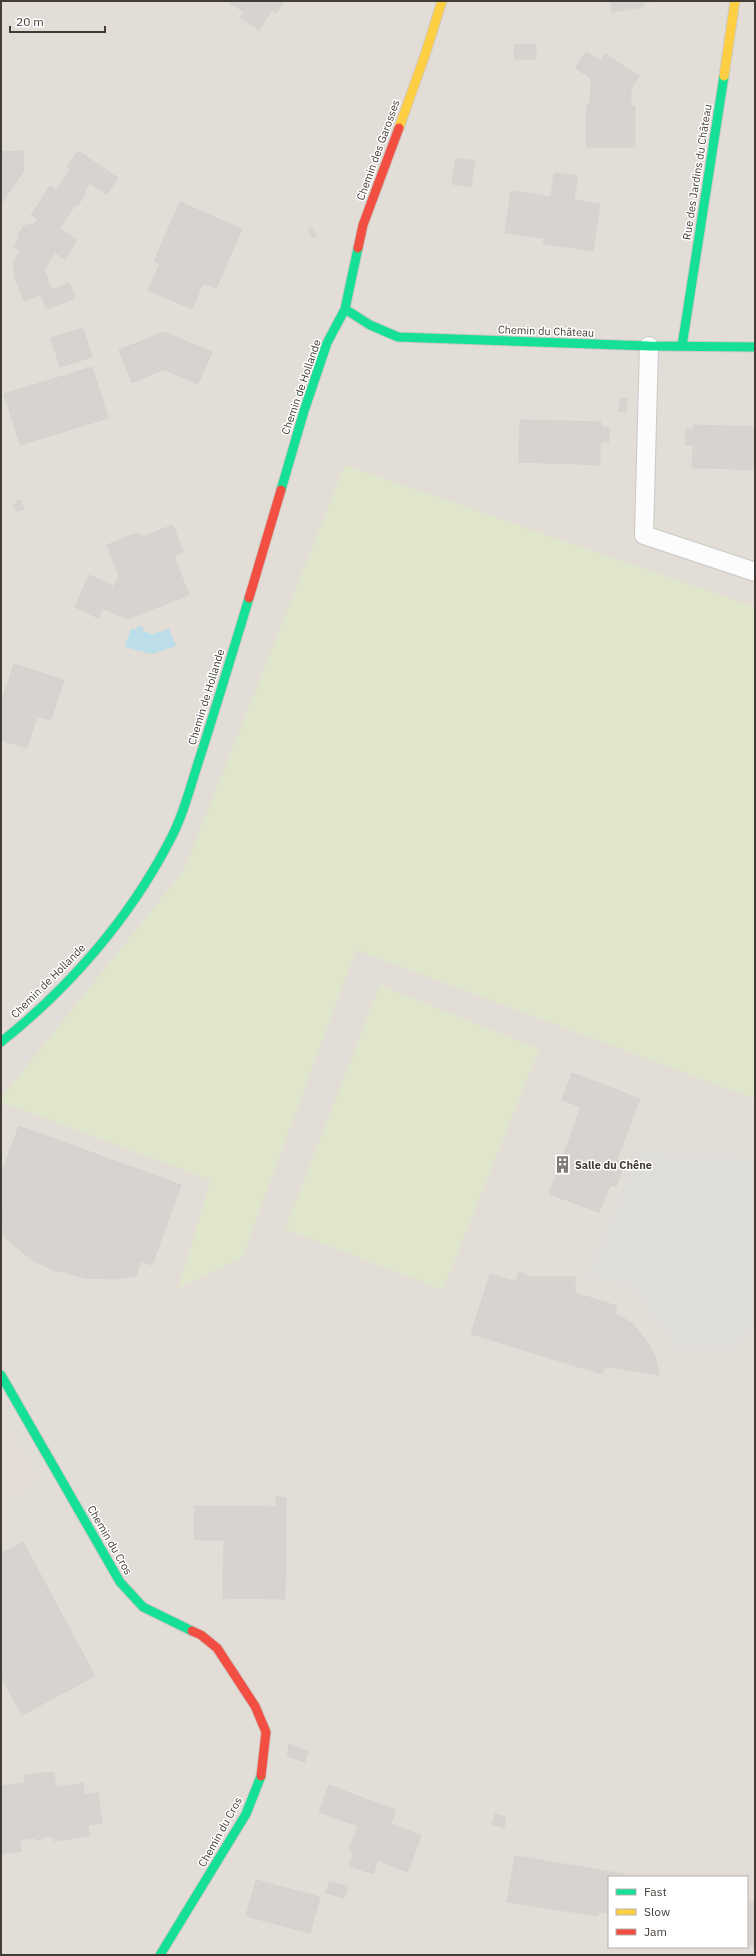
<svg xmlns="http://www.w3.org/2000/svg" width="756" height="1956" font-family="'IBM Plex Sans',sans-serif">
<style>
.residential{fill:#e2ddd6;fill-rule:evenodd}
.education{fill:#e4ddd5}
.green{fill:#e0e6cb}
.parking{fill:#dfddda}
.water{fill:#bcdee9}
.building{fill:#d6d3d0;stroke:#d6d3cf}
.lines{fill:none;stroke-linecap:round;stroke-linejoin:round}
.lane-casing{stroke:#cbc8c5;stroke-width:20}
.fast-casing{stroke:#cec9c2;stroke-width:11}
.slow-casing{stroke:#cec9c2;stroke-width:11}
.jam-casing{stroke:#cec9c2;stroke-width:11}
.lane{stroke:#fcfcfc;stroke-width:18}
.fast{stroke:#16e098;stroke-width:9}
.slow{stroke:#ffcf43;stroke-width:9}
.jam{stroke:#f24e42;stroke-width:9}
.labels{text-anchor:middle;dominant-baseline:central;stroke-width:3;stroke-linejoin:round;paint-order:stroke}
.street-label{font-size:11px;fill:#433c36;stroke:#fff}
.poi-label{font-size:11px;font-weight:bold;fill:#433c36;stroke:#fff;text-anchor:start}
</style>
<rect width="100%" height="100%" fill="#eeece9"/>
<!-- residential -->
<path class="residential" d="M1,1H755V1955H1ZM609,1877H747V1947H609Z"/>
<!-- education -->
<path class="education" d="M1,1415L36,1480L1,1501Z"/>
<!-- green -->
<path class="green" d="M345,465L755,607V1099L356,950L242,1258L178,1288L211,1180L1,1102V1098L184,870Z
M380,985L539,1049L443,1290L285,1229Z"/>
<!-- parking -->
<path class="parking" d="M638,1150L755,1158V1331L732,1351L677,1350L628,1285L586,1278Z"/>
<!-- water -->
<path class="water" d="M139,626L143,627V631L152,634L169,629L176,646L152,654L125,647L131,628L134,630Z"/>
<!-- building -->
<path class="building" d="M231,1H243L244,12L230,3Z
M243,1H272L268,7L272,10L259,30L240,17L245,11Z
M272,1H284L276,13L268,7Z
M611,1H623L625,10L612,12Z
M623,1H657L645,3L640,8L625,10Z
M514,44H536V59H515Z
M586,52L601,61L605,54L639,76L631,89V106H635V136H618V147H596V125H586L587,105H590L591,78L575,68Z
M586,125H596V147H587Z
M618,136H635V147H618Z
M23,151L24,171L1,204V152Z
M78,151L118,178L107,194L90,183L84,191L86,193L78,205L76,204L60,228L68,234L44,269L57,305L46,309L41,294L24,301L14,275V261L21,251L14,246L20,237L17,236L24,225L27,227L29,223L33,226L38,219L31,215L50,186L56,190L70,170L67,167Z
M456,158L475,161L472,180L453,177Z
M554,173L578,176L574,200L551,197Z
M453,177L472,180L471,187L452,184Z
M511,191L574,200L573,210L594,214L589,243L569,240L567,247L550,245L551,233L545,232L543,238L505,233Z
M574,200L600,204L593,251L567,247L569,240L589,243L594,214L573,210Z
M180,202L219,219L213,234L218,237L207,261L225,268L216,288L203,283L192,309L148,290L160,264L154,261Z
M219,219L242,229L225,268L207,261L218,237L213,234Z
M311,228L317,235L313,238L308,231Z
M545,232L551,233L550,245L543,244Z
M68,234L77,240L65,259L56,253Z
M69,283L75,298L57,305L52,290Z
M83,328L92,357L60,367L51,338Z
M164,332L212,352L198,384L168,371L165,364L155,368L157,372L132,383L119,350Z
M165,364L168,371L164,370L157,372L155,368Z
M92,367L106,411L18,438L4,394Z
M620,398L627,399L626,412L619,411Z
M106,411L108,418L20,445L18,438Z
M520,420L601,422L600,445L581,444L580,464L519,462Z
M694,425L755,427V470L712,468L713,448H693Z
M601,427H609V442H600Z
M686,429H694L693,444L685,445Z
M581,444L600,445V465L580,464Z
M693,448H713L712,468H692Z
M21,500L24,509L16,511L14,506L17,501Z
M173,525L183,552L178,554L168,527Z
M168,527L178,554L167,559L182,598L155,608L152,601L137,606L140,614L127,619L102,608L119,576L107,545L129,536L131,541Z
M139,533L141,538L131,541L129,536Z
M174,556L189,595L182,598L167,559Z
M89,575L112,585L98,618L75,607Z
M152,601L155,608L140,614L137,606Z
M14,664L64,680L51,720L37,716L27,748L1,740V704Z
M572,1073L594,1081L592,1087L638,1104L616,1162L607,1163V1192H600L596,1205L555,1189L573,1142L569,1140L581,1107L562,1100Z
M594,1081L640,1099L638,1104L592,1087Z
M19,1126L181,1185L152,1265L126,1256L118,1279L86,1278L51,1269L32,1260L8,1240L16,1217L1,1211V1175Z
M569,1140L573,1142L555,1189L596,1205L600,1192H607L599,1212L549,1194Z
M617,1160L625,1163L616,1187L611,1185L607,1192V1163L616,1162Z
M2,1212L16,1217L8,1240L1,1232Z
M126,1256L141,1261L136,1276L118,1279Z
M519,1272L531,1277H569V1291L617,1306L615,1313L633,1324L648,1343L655,1356L659,1375L605,1366L602,1374L471,1334L490,1274L516,1282Z
M569,1277H575V1293L569,1291Z
M276,1497L286,1498L285,1599L223,1598L224,1540H194L195,1506L276,1507Z
M23,1542L95,1676L22,1715L1,1676V1554Z
M289,1744L308,1751L305,1762L287,1756Z
M54,1772L56,1789L26,1793L24,1775Z
M25,1783L26,1793L83,1783L89,1836L54,1841L52,1829L19,1833L21,1851L1,1854V1786Z
M329,1785L355,1795L346,1822L319,1812Z
M98,1793L102,1823L88,1825L84,1795Z
M355,1795L396,1810L391,1824L404,1829L391,1866L378,1860L373,1874L349,1866L354,1852L349,1850L355,1835L359,1837L363,1827L346,1822Z
M495,1814L506,1817L504,1828L492,1824Z
M358,1826L363,1827L359,1837L355,1835Z
M52,1829L53,1836L45,1837L40,1840L33,1838L19,1840V1833Z
M404,1829L421,1835L408,1872L391,1866Z
M515,1856L624,1874V1877H609V1913L508,1897Z
M256,1880L320,1897L310,1933L246,1916Z
M329,1882L348,1886L344,1898L326,1893Z
M508,1897L599,1911L598,1916L507,1902Z
M747,1901L755,1902L754,1946L747,1945Z"/>
<g class="lines">
<defs>
<path id="lane" d="M649,346L644,535L755,572"/>
<path id="fast" d="M345,309L370,325L398,337L649,346L755,347
M682,346L724,76
M281,490L304,411L327,343L345,309L358,248
M1,1042C69,988 129,919 169,842C183,817 191,784 200,757C217,704 233,651 249,598
M1,1375L120,1582L143,1607L192,1631
M160,1955L246,1814L261,1776"/>
<path id="slow" d="M724,76L735,1
M399,128L425,55L442,1"/>
<path id="jam" d="M358,248L363,225L399,128
M249,598L281,490
M192,1631L201,1635L217,1648L255,1706L266,1732L261,1776"/>
</defs>
<!-- lane casing -->
<use href="#lane" class="lane-casing"/>
<!-- fast casing -->
<use href="#fast" class="fast-casing"/>
<!-- slow casing -->
<use href="#slow" class="slow-casing"/>
<!-- jam casing -->
<use href="#jam" class="jam-casing"/>
<!-- lane -->
<use href="#lane" class="lane"/>
<!-- fast -->
<use href="#fast" class="fast"/>
<!-- slow -->
<use href="#slow" class="slow"/>
<!-- jam -->
<use href="#jam" class="jam"/>
</g>
<!-- icons -->
<defs>
<symbol id="building-bare" viewBox="-9 -9 18 18"><path d="M-4-6H4V6H1V3H-1V6H-4ZM-2.5-4.3h1.7v1.8h-1.7ZM.8-4.3h1.7v1.8H.8ZM-2.5-1h1.7V.8h-1.7ZM.8-1h1.7V.8H.8Z" fill="#7f7a75" stroke="#fff" stroke-width="2.5" paint-order="stroke"/></symbol>
</defs>
<g fill-rule="evenodd">
<use href="#building-bare" x="550" y="1152" width="25" height="25"/>
</g>
<g class="labels">
<!-- street labels -->
<g class="street-label">
<text transform="translate(378 150) rotate(-70)">Chemin des Garosses</text>
<text transform="translate(697 172) rotate(-81)">Rue des Jardins du Château</text>
<text transform="translate(546 331) rotate(2)">Chemin du Château</text>
<text transform="translate(301 387) rotate(-71)">Chemin de Hollande</text>
<text transform="translate(206 697) rotate(-73)">Chemin de Hollande</text>
<text transform="translate(48 981) rotate(-45)">Chemin de Hollande</text>
<text transform="translate(110 1540) rotate(60)">Chemin du Cros</text>
<text transform="translate(220 1832) rotate(-61)">Chemin du Cros</text>
</g>
<!-- poi labels -->
<g class="poi-label">
<text x="575" y="1165">Salle du Chêne</text>
</g>
</g>
<!-- border -->
<rect width="756" height="1956" fill="none" stroke="#433c36" stroke-width="4"/>
<!-- legend -->
<rect x="608" y="1876" width="140" height="72" fill="#ffffff" stroke="#b4b1af"/>
<rect x="616" y="1889" width="20" height="6" fill="#16e098" stroke="#b4b1af"/>
<text x="644" y="1896" font-size="12" fill="#433c36">Fast</text>
<rect x="616" y="1909" width="20" height="6" fill="#ffcf43" stroke="#b4b1af"/>
<text x="644" y="1916" font-size="12" fill="#433c36">Slow</text>
<rect x="616" y="1929" width="20" height="6" fill="#f24e42" stroke="#b4b1af"/>
<text x="644" y="1936" font-size="12" fill="#433c36">Jam</text>
<!-- scale -->
<path d="M10 26v6h95v-6" fill="none" stroke="#433c36" stroke-width="2"/>
<text x="16" y="26" font-size="12" fill="#433c36" stroke="#ffffff" stroke-width="3" paint-order="stroke">20 m</text>
</svg>
